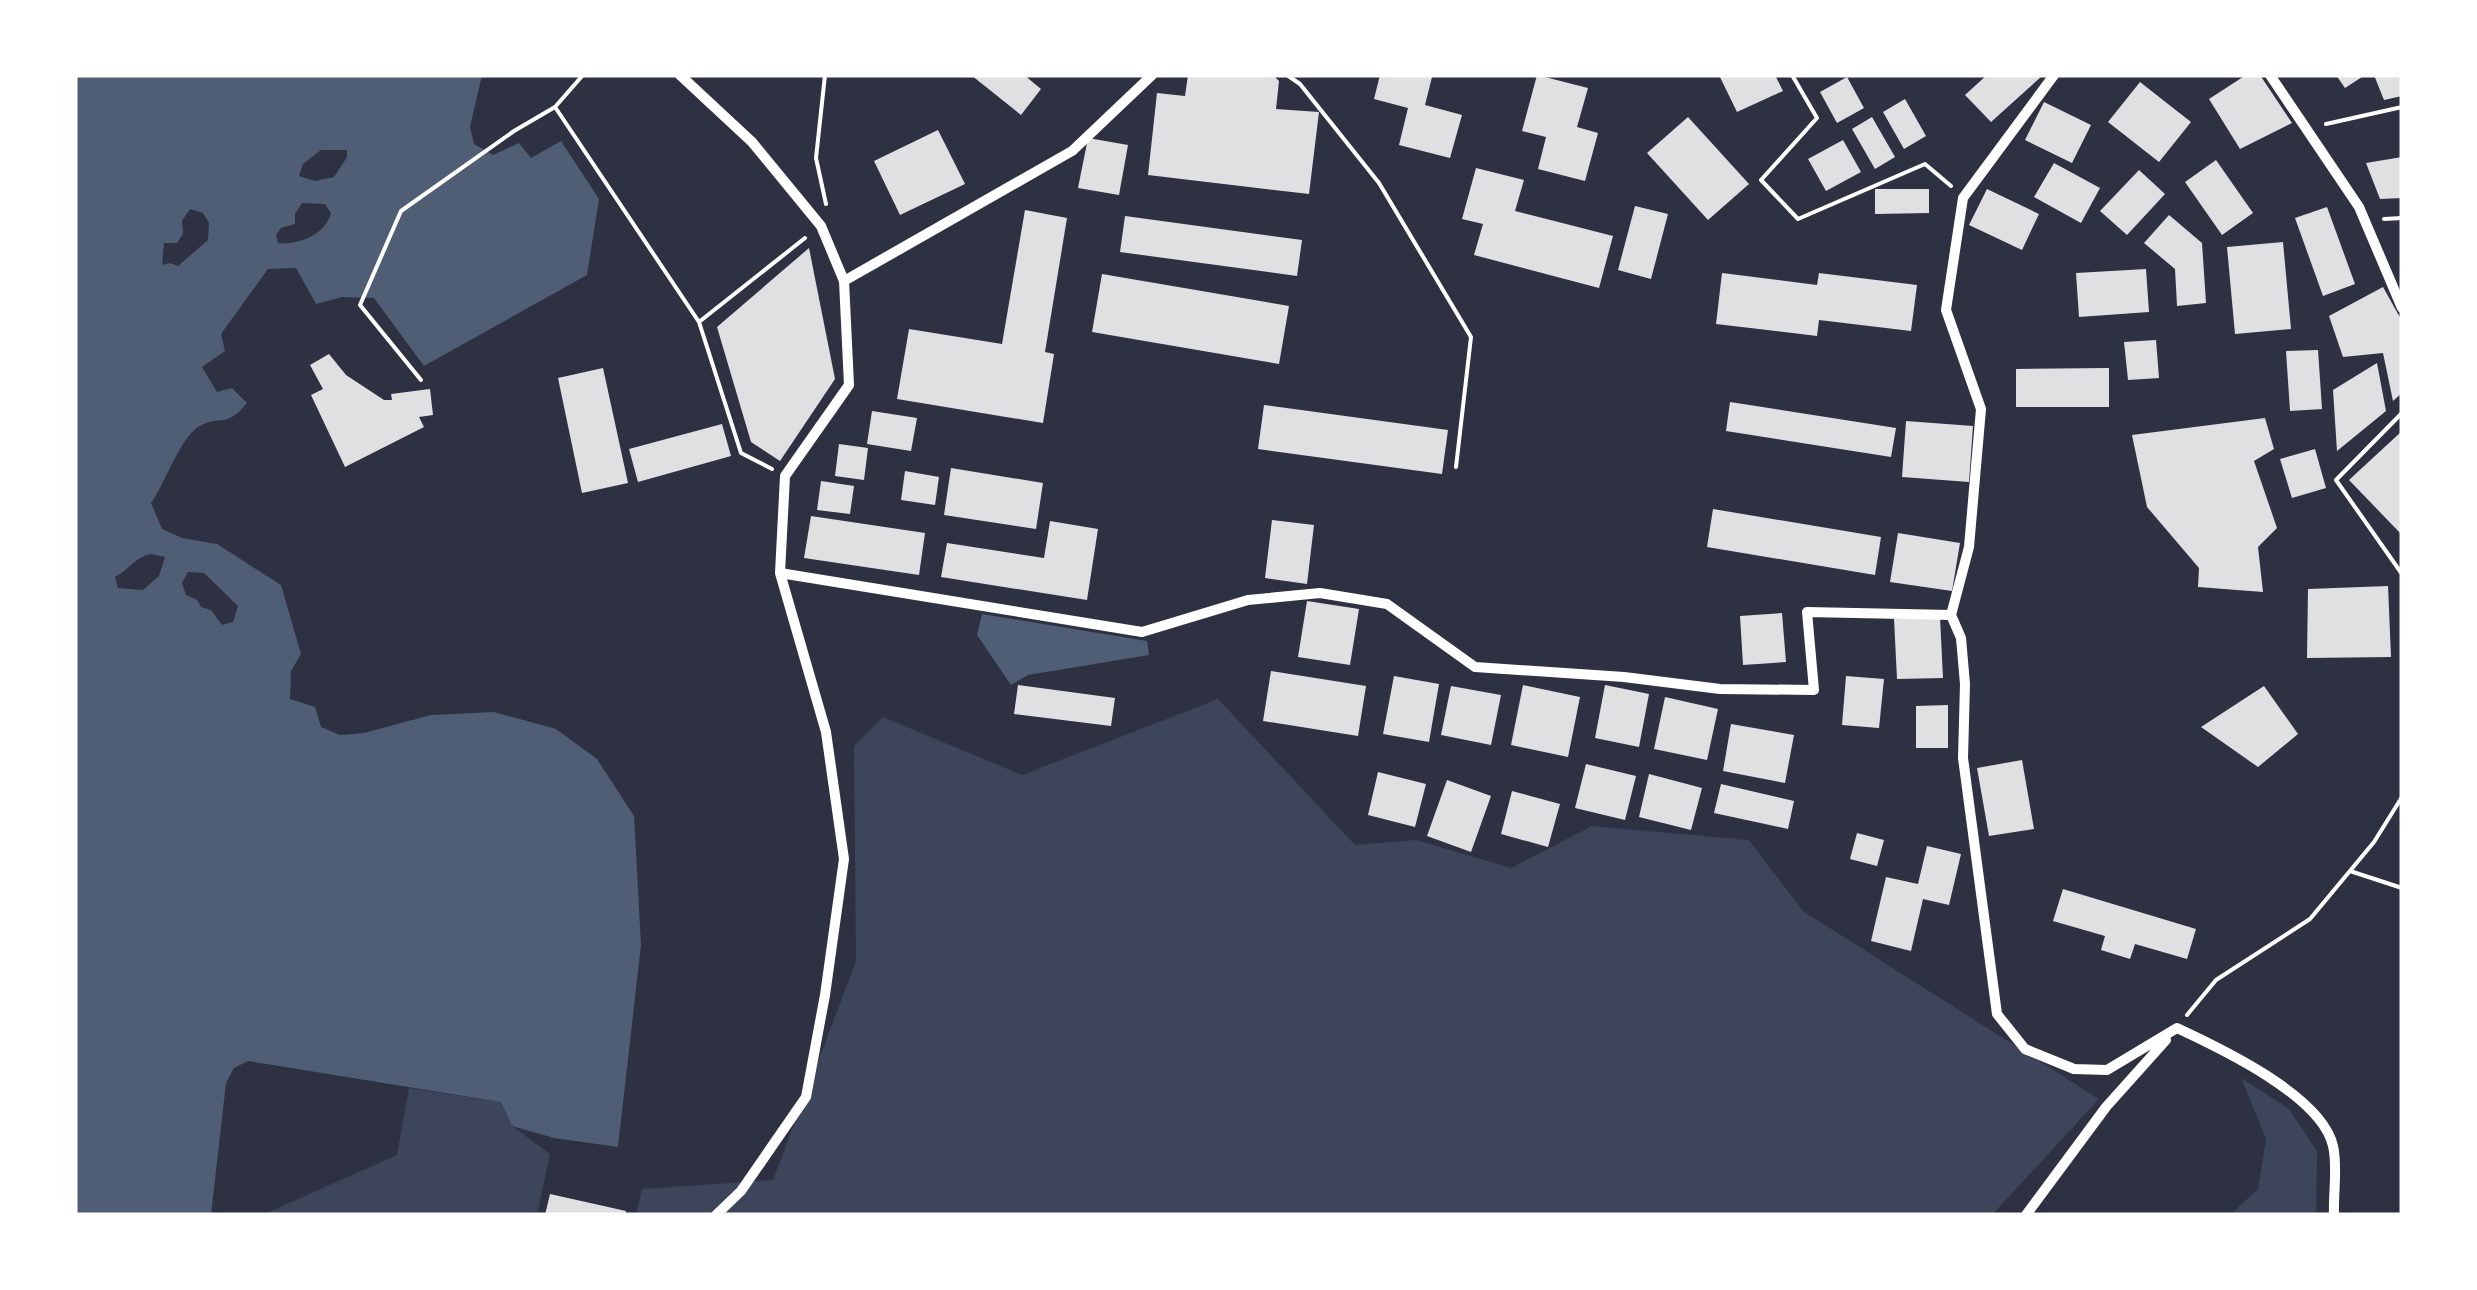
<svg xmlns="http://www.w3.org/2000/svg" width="2477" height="1290" font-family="'Source Sans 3',sans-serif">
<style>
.green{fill:#3c4559}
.water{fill:#4f5d75;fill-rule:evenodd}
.building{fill:#e0e0e3}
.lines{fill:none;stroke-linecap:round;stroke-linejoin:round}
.path{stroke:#fff;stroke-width:4}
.minor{stroke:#fff;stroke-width:10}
</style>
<rect width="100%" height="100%" fill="#2d3142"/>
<!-- green -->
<path class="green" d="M1218,699L1355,845L1416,840L1511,868L1592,826L1749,840L1803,911L2099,1099L1992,1215H636L642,1189L773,1180L856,961L854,746L883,717L1022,775Z
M2241,1078L2289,1109L2317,1151L2316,1215H2230L2258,1189L2266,1139Z
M409,1088L501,1102L512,1126L550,1154L537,1215H262L397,1155Z"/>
<!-- water -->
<path class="water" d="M75,75H482L470,127L474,144L493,155L519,143L531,158L561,141L599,199L587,275L424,366L374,298L342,297L316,304L296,268L268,269L221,334L225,351L202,367L217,392L232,388L247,403C225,430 220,414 198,427C179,440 165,484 151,503L162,529L182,538L217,544L281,585L301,654L291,671L290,699L315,707L321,727L340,735L364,733L431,715L494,712L556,729L597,759L634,816L641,945L618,1147L554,1138L512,1126L501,1102L248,1061L234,1068L226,1083L211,1215H75ZM321,150H347V157L334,177L315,181L299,176L303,164ZM302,203L325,204L331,213C325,235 299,245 278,243L276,235L281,228L295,224V214ZM190,209L203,213L209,223L208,240L178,266L170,263L162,265L164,243H177L183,234L182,221ZM151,554L165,557L159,576L143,590L118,588L115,577C129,570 135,557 151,554ZM188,572L204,573L238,606L233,622L222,625L211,610L201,607L197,600L186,595L182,583Z
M982,614L1147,641L1149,655L1028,675L1011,685L977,635Z"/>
<!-- building -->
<path class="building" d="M971,75H1024L1041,89L1021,115Z
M1188,75H1273L1279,81L1276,109L1319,112L1309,194L1148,175L1157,93L1185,96Z
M1380,75L1432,77L1425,105L1462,115L1450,158L1399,145L1408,108L1374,99Z
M1537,75L1588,88L1577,127L1598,133L1585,181L1538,169L1546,137L1522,131Z
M1719,75H1775L1783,91L1737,112Z
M1987,75H2043L1991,122L1965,95Z
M2246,75H2260L2292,123L2240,149L2209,99Z
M2336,75H2365L2345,88Z
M2374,75H2402V96L2384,100Z
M1847,77L1864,108L1837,123L1820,92Z
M2140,82L2191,122L2159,162L2108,122Z
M1905,99L1926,136L1904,149L1883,112Z
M2044,102L2091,125L2072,163L2025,140Z
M1688,117L1749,184L1708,220L1647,153Z
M1872,117L1895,157L1875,169L1852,129Z
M938,130L965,184L900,215L874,161Z
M1088,138L1128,145L1119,195L1078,188Z
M1843,140L1861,172L1826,191L1808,159Z
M2402,157V198L2380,199L2366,163Z
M2216,160L2253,213L2222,235L2185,182Z
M2054,163L2100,188L2081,223L2034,197Z
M1476,168L1524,180L1515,211L1613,236L1599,288L1474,255L1483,224L1462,219Z
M2139,170L2165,194L2127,235L2100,211Z
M1875,189H1929V213L1875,214Z
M1987,189L2039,214L2022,250L1969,225Z
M1635,206L1668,214L1651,279L1618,270Z
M2327,207L2355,284L2323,296L2295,218Z
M1025,210L1067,218L1045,352L1054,354L1043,423L897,399L909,329L1002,344Z
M2169,215L2202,243L2206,303L2177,306L2175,269L2144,243Z
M1125,216L1302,240L1297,276L1120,252Z
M2283,242L2291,329L2235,334L2227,247Z
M809,248L835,379L780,461L751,442L717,327Z
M2146,269L2149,312L2079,317L2076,273Z
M1722,273L1817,285L1819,273L1917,285L1911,331L1819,320L1817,336L1716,324Z
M1102,274L1289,306L1279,364L1092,332Z
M2383,287L2402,321V393L2393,401L2383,353L2343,357L2329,316Z
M2156,340L2159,378L2128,380L2124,342Z
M2318,350L2322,409L2290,411L2286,351Z
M329,354L346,375L384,400H392L391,394L430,389L433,415L419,417L424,427L345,467L311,395L323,389L310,365Z
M2377,363L2386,411L2337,451L2333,390Z
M603,368L628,483L582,493L558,378Z
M2109,368V407H2016V369Z
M1730,402L1896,428L1891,457L1726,431Z
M1264,405L1448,430L1442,474L1258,449Z
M872,411L917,418L911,451L867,444Z
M2265,418L2274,449L2254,461L2277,528L2258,547L2263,592L2198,587L2199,568L2147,507L2132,435Z
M1906,421L1973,426L1969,482L1902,477Z
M722,424L731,456L638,482L629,449Z
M2402,431V535L2349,480Z
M839,444L868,448L864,480L835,476Z
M2315,449L2326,488L2292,498L2280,459Z
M951,468L1043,483L1036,529L944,515Z
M905,471L939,477L935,505L901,500Z
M821,481L854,486L850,514L817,510Z
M1713,509L1881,537L1875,575L1707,547Z
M811,516L925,533L919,575L804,558Z
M1272,520L1314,525L1307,584L1265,578Z
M1050,521L1098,529L1087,600L941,577L947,543L1044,558Z
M1898,533L1960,543L1952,591L1890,582Z
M2388,586L2391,657L2307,658L2308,589Z
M1307,601L1359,609L1350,665L1298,657Z
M1782,613L1786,662L1743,665L1740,616Z
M1940,617L1943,678L1897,679L1894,619Z
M1271,671L1366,686L1358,736L1263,721Z
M1394,676L1439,684L1429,742L1383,734Z
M1846,676L1884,679L1879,728L1842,725Z
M1018,685L1115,698L1111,726L1014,714Z
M1523,685L1580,697L1568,757L1511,745Z
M1605,685L1649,694L1639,747L1595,738Z
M1451,686L1501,695L1491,745L1441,735Z
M2264,686L2298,734L2258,767L2201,727Z
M1665,697L1718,709L1707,760L1654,749Z
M1948,705V748H1916V706Z
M1731,724L1794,735L1785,783L1723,771Z
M2022,760L2034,829L1989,836L1977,768Z
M1586,764L1636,776L1625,820L1575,808Z
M1378,772L1426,784L1415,827L1368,815Z
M1649,774L1702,788L1691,830L1639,817Z
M1447,780L1491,796L1471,852L1427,836Z
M1721,784L1794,801L1788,829L1714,813Z
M1512,791L1560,804L1548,847L1501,834Z
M1857,833L1884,840L1877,866L1850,859Z
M1927,846L1961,854L1949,905L1923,899L1911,951L1871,941L1886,877L1918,884Z
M2063,889L2196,929L2187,959L2135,944L2130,959L2101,950L2105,936L2053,921Z
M550,1194L626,1211L625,1215H545Z"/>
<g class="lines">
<!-- path -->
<path class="path" d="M825,75L816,158L826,204
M1287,75L1300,84L1379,183L1471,337L1456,467
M1792,75L1817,118L1761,180L1798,219L1925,164L1951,186
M555,107L699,322L741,453L772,469
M2326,124L2402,107
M2384,219L2402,218
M699,322L805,238
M421,380L360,305L401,211L514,131L555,107L583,75
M2402,413L2336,480L2402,574
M2350,871L2402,888
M2187,1015L2216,980L2310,919L2374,842L2402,797"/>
<!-- minor -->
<path class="minor" d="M680,75L752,142L821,226L844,281
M2054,75L1963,198L1946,310L1981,409L1969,547L1951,615L1961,638L1965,684L1963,758L1997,1014L2025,1049L2074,1069L2107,1070L2177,1028C2220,1048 2322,1096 2333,1146C2338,1167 2333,1193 2334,1215
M2270,75L2359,207L2402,308
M780,573L1142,632L1248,600L1320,593L1387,604L1475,667L1624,677L1720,689L1814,690L1807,612L1951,615
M716,1215L741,1191L806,1097L825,995L844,859L826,732L780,573L785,476L849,385L844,281L1072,151L1152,75
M2026,1215L2106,1107L2166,1040"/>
</g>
<!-- border -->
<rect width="2477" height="1290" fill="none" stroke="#ffffff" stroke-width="155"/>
</svg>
